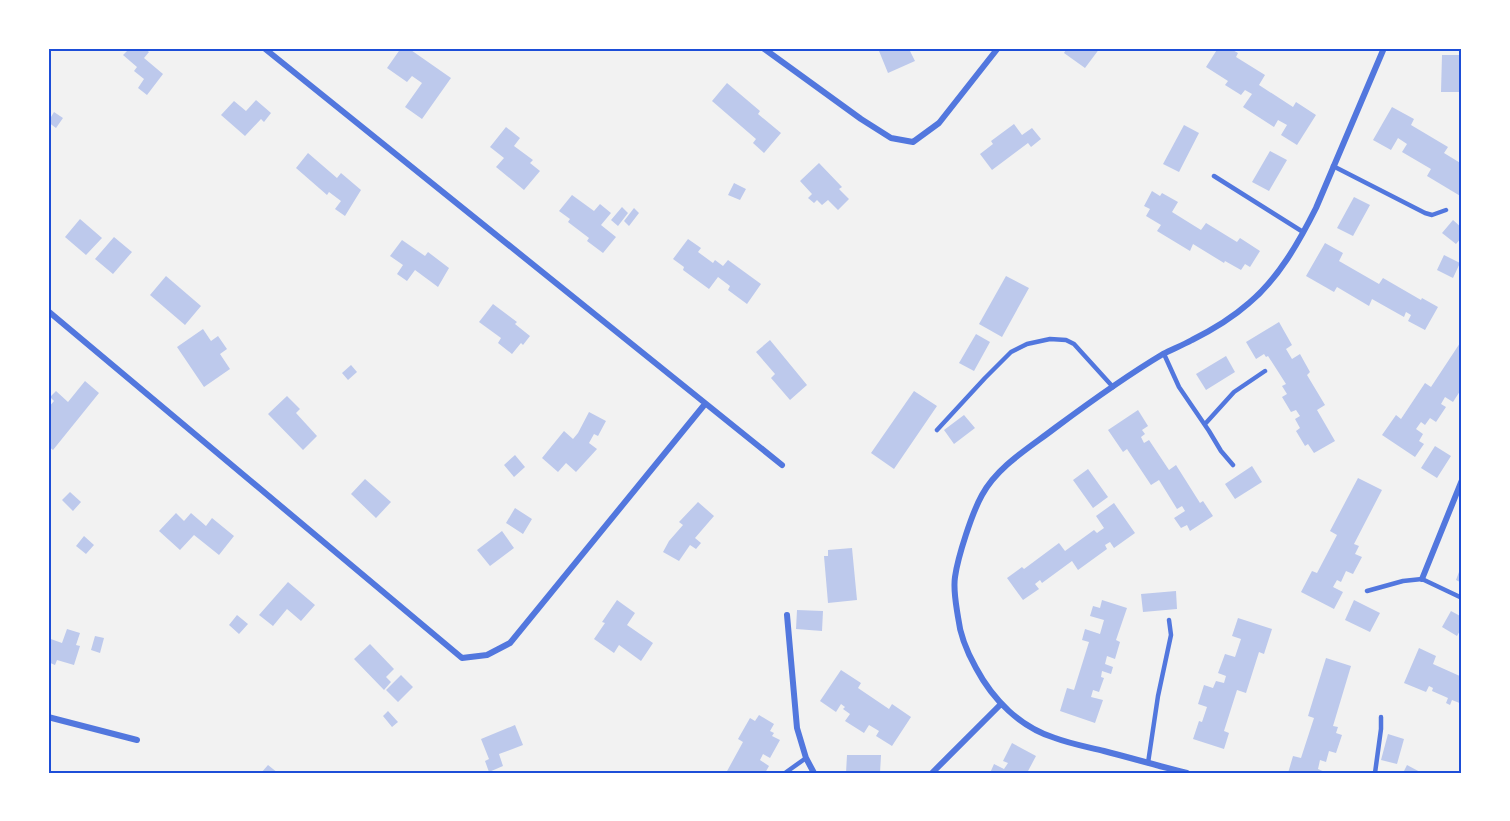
<svg xmlns="http://www.w3.org/2000/svg" width="1510" height="821" font-family="'Playfair Display',serif">
<style>
.building{fill:#bdc9ec}
.lines{fill:none;stroke-linecap:round;stroke-linejoin:round}
.service{stroke:#5277de;stroke-width:4.5}
.minor{stroke:#5277de;stroke-width:6}
.neatline{fill:none;stroke:#1d4ed8;stroke-width:2}
</style>
<rect width="100%" height="100%" fill="#f2f2f2"/>
<!-- building -->
<path class="building" d="M130,48H144L149,52L144,58L163,74L147,95L138,88L144,79L134,71L137,67L123,55Z
M401,48H408L451,78L422,119L405,107L422,83L412,76L407,82L387,68Z
M887,48H918L910,51L915,61L888,73L879,51Z
M1067,48H1100L1085,68L1064,53Z
M1218,48H1229L1238,53L1236,57L1265,75L1259,85L1293,107L1296,102L1316,115L1297,145L1281,135L1287,125L1278,120L1274,127L1243,107L1252,94L1245,90L1241,95L1225,85L1228,81L1206,67Z
M1442,55H1462V92H1441Z
M727,83L760,111L758,114L781,133L764,153L753,143L756,139L712,101Z
M256,100L271,113L264,122L261,119L245,136L221,115L234,101L246,111Z
M1392,107L1414,119L1411,125L1448,147L1444,153L1462,164V197L1427,176L1431,169L1402,152L1407,144L1398,138L1391,150L1373,140Z
M54,112L63,118L56,128L48,122Z
M1014,124L1022,135L1032,128L1041,139L1031,147L1028,143L992,170L980,154L993,144L991,141Z
M1184,125L1199,133L1179,172L1163,164Z
M506,127L520,138L514,146L533,160L530,163L540,171L524,190L496,167L504,158L490,147Z
M1270,151L1287,160L1269,191L1252,182Z
M308,153L337,178L341,173L361,190L345,216L335,209L341,201L329,192L327,195L296,168Z
M819,163L842,187L839,189L849,199L838,210L828,200L822,205L817,200L814,203L808,198L812,194L800,181Z
M734,183L746,189L740,200L728,195Z
M1152,191L1160,196L1162,193L1178,202L1172,212L1201,230L1206,223L1237,242L1240,238L1260,251L1250,267L1245,264L1241,270L1225,261L1224,263L1193,244L1190,251L1157,231L1161,225L1146,216L1150,209L1144,206Z
M572,195L594,211L600,204L611,213L601,225L616,237L603,253L587,241L589,238L568,222L570,219L559,211Z
M1354,197L1370,205L1353,236L1337,228Z
M622,207L628,213L618,226L611,220Z
M634,208L639,213L629,226L624,221Z
M80,219L102,238L86,255L65,237Z
M1453,220L1462,228V237L1456,244L1442,233Z
M114,237L132,252L113,274L95,259Z
M688,239L701,248L698,252L713,263L715,260L723,266L728,260L761,284L747,304L728,290L730,286L718,277L709,289L683,270L684,267L673,259Z
M402,240L425,256L428,252L449,268L438,287L415,270L407,281L397,274L403,265L390,256Z
M1325,243L1343,253L1339,261L1379,284L1383,278L1421,300L1422,298L1438,307L1425,330L1408,321L1411,315L1406,312L1404,317L1372,299L1369,306L1337,287L1334,292L1306,276Z
M1444,255L1460,263L1453,278L1437,270Z
M166,276L201,306L185,325L150,295Z
M1006,276L1029,288L1002,337L979,324Z
M493,304L517,322L515,324L530,336L523,345L521,343L512,354L498,343L501,338L479,322Z
M1279,322L1292,345L1286,349L1292,359L1300,354L1310,372L1307,375L1325,405L1317,410L1335,441L1314,453L1308,444L1305,446L1296,431L1300,428L1295,419L1300,416L1296,410L1291,412L1282,397L1287,394L1282,386L1286,384L1268,356L1266,357L1264,354L1256,359L1246,342Z
M203,329L211,341L218,336L227,349L220,354L230,369L204,387L177,347Z
M976,334L990,342L974,371L959,363Z
M770,340L807,385L790,400L771,378L775,374L756,352Z
M1460,343L1462,344V388L1453,402L1445,397L1441,404L1446,407L1436,422L1430,418L1425,425L1421,422L1416,429L1423,434L1419,441L1424,444L1415,457L1382,435L1396,415L1401,419L1425,383L1431,387Z
M1226,356L1235,372L1206,390L1196,374Z
M351,365L357,372L348,380L342,373Z
M85,381L99,393L53,450L48,446V408L54,401L50,397L56,391L68,402Z
M914,391L937,406L894,469L871,453Z
M287,396L300,409L296,413L317,436L303,450L268,414Z
M1138,410L1148,426L1142,430L1145,434L1141,437L1144,443L1149,440L1169,470L1176,465L1200,503L1203,501L1213,516L1190,531L1187,525L1181,528L1174,518L1185,511L1182,506L1177,509L1159,480L1151,485L1127,449L1123,452L1108,430Z
M589,412L606,421L598,436L594,434L589,443L597,449L576,472L566,463L558,472L542,458L564,431L573,439L578,433Z
M964,415L975,428L954,444L944,430Z
M1435,446L1451,456L1437,478L1421,468Z
M515,455L525,467L514,477L504,465Z
M1252,466L1262,482L1235,499L1225,484Z
M1088,469L1108,497L1093,508L1073,480Z
M1358,478L1382,490L1354,544L1359,546L1355,554L1362,557L1353,574L1346,571L1341,582L1337,580L1333,587L1343,592L1334,609L1301,592L1312,571L1317,573L1337,535L1330,531Z
M365,479L391,502L376,518L351,494Z
M70,492L81,502L73,511L62,500Z
M698,502L714,516L695,538L701,543L696,549L690,545L679,561L663,552L669,541L683,525L679,522Z
M1114,503L1135,533L1114,548L1110,542L1105,545L1107,549L1078,570L1072,561L1042,583L1040,580L1035,584L1039,589L1023,600L1007,578L1022,567L1024,569L1059,543L1065,551L1094,530L1097,533L1104,528L1096,516Z
M515,508L532,519L523,534L506,523Z
M176,513L184,521L191,513L206,526L212,518L234,536L219,555L194,535L180,550L159,531Z
M502,531L514,548L490,566L477,550Z
M84,536L94,545L86,554L76,546Z
M852,548L857,600L828,603L824,556H828V550Z
M1462,564V583L1456,580Z
M288,582L315,605L301,621L287,609L273,626L259,615Z
M1176,591L1177,609L1143,612L1141,594Z
M617,600L635,613L627,625L653,643L641,661L619,645L614,653L594,639L605,623L602,622Z
M1102,600L1127,608L1116,640L1120,642L1115,659L1107,656L1105,664L1113,667L1111,674L1102,671L1101,677L1104,678L1099,692L1093,690L1091,697L1103,700L1095,723L1060,711L1067,688L1074,690L1089,642L1082,640L1085,629L1100,634L1104,620L1090,616L1093,606L1100,608Z
M1354,600L1380,613L1370,632L1345,620Z
M797,610L823,611L822,631L796,629Z
M1451,611L1462,617V627L1457,636L1442,627Z
M237,615L248,624L239,634L229,625Z
M1238,618L1272,629L1264,654L1259,652L1246,693L1237,690L1224,731L1229,733L1224,749L1193,739L1199,721L1202,722L1207,707L1198,704L1204,685L1213,688L1216,681L1224,683L1226,676L1218,673L1225,654L1235,657L1241,639L1232,636Z
M67,629L80,633L76,645L80,646L74,665L57,660L55,665L48,662V638L62,643Z
M95,636L104,638L100,653L91,650Z
M370,644L394,669L386,677L391,682L384,690L354,659Z
M1419,648L1436,656L1433,664L1462,677V704L1452,700L1450,705L1446,703L1448,698L1432,691L1433,688L1429,686L1426,692L1404,683Z
M1326,658L1351,666L1333,726L1338,727L1336,733L1342,735L1336,753L1329,751L1326,762L1320,760L1318,769L1327,773H1288L1293,756L1301,758L1314,718L1308,716Z
M841,670L861,683L858,688L889,709L892,704L911,717L892,746L876,736L879,731L869,725L864,733L845,721L850,714L843,709L845,707L841,704L836,712L820,701Z
M401,675L413,687L398,702L386,690Z
M388,711L398,722L392,727L383,716Z
M759,715L774,724L770,731L774,733L772,736L780,740L770,758L763,754L760,760L769,766L765,773H726L743,742L738,739L750,718L755,721Z
M515,725L523,745L499,754L503,766L489,772L485,761L489,759L481,739Z
M1388,734L1404,739L1397,764L1381,760Z
M1012,743L1036,756L1027,773H990L994,764L1004,769L1008,763L1003,761Z
M847,755H881L880,773H846Z
M268,765L278,773H261Z
M1407,765L1422,773H1403Z"/>
<g class="lines">
<!-- service -->
<path class="service" d="M1333,166L1425,213L1432,215L1446,210
M1214,176L1303,232
M1164,354L1179,387L1209,431L1221,451L1233,465
M1205,424L1234,392L1265,371
M937,430L985,378L1011,352L1027,344L1050,339L1066,340L1074,344L1113,387
M1367,591L1403,581L1422,579L1462,598
M1148,763L1158,696L1171,635L1169,620
M785,773L806,758
M1375,773L1381,729V717"/>
<!-- minor -->
<path class="minor" d="M264,48L782,465
M763,48L861,119L891,138L913,142L939,123L998,48
M48,311L462,658L487,655L510,643L705,404
M1422,579L1462,480
M787,615L797,728L806,758L814,773
M48,717L137,740
M932,773L1001,704
M1187,773C1159,766 1131,758 1104,751C1088,747 1071,744 1055,738C1020,727 993,700 976,668C967,652 960,635 958,617C956,604 953,590 955,577C958,556 972,513 982,495C998,466 1029,448 1055,428C1090,402 1126,376 1163,354C1173,349 1183,345 1192,340C1212,330 1232,318 1249,303C1278,279 1299,242 1316,208L1384,48"/>
</g>
<!-- border -->
<rect width="1510" height="821" fill="none" stroke="#ffffff" stroke-width="99"/>
<rect x="50" y="50" width="1410" height="722" class="neatline"/>
</svg>
